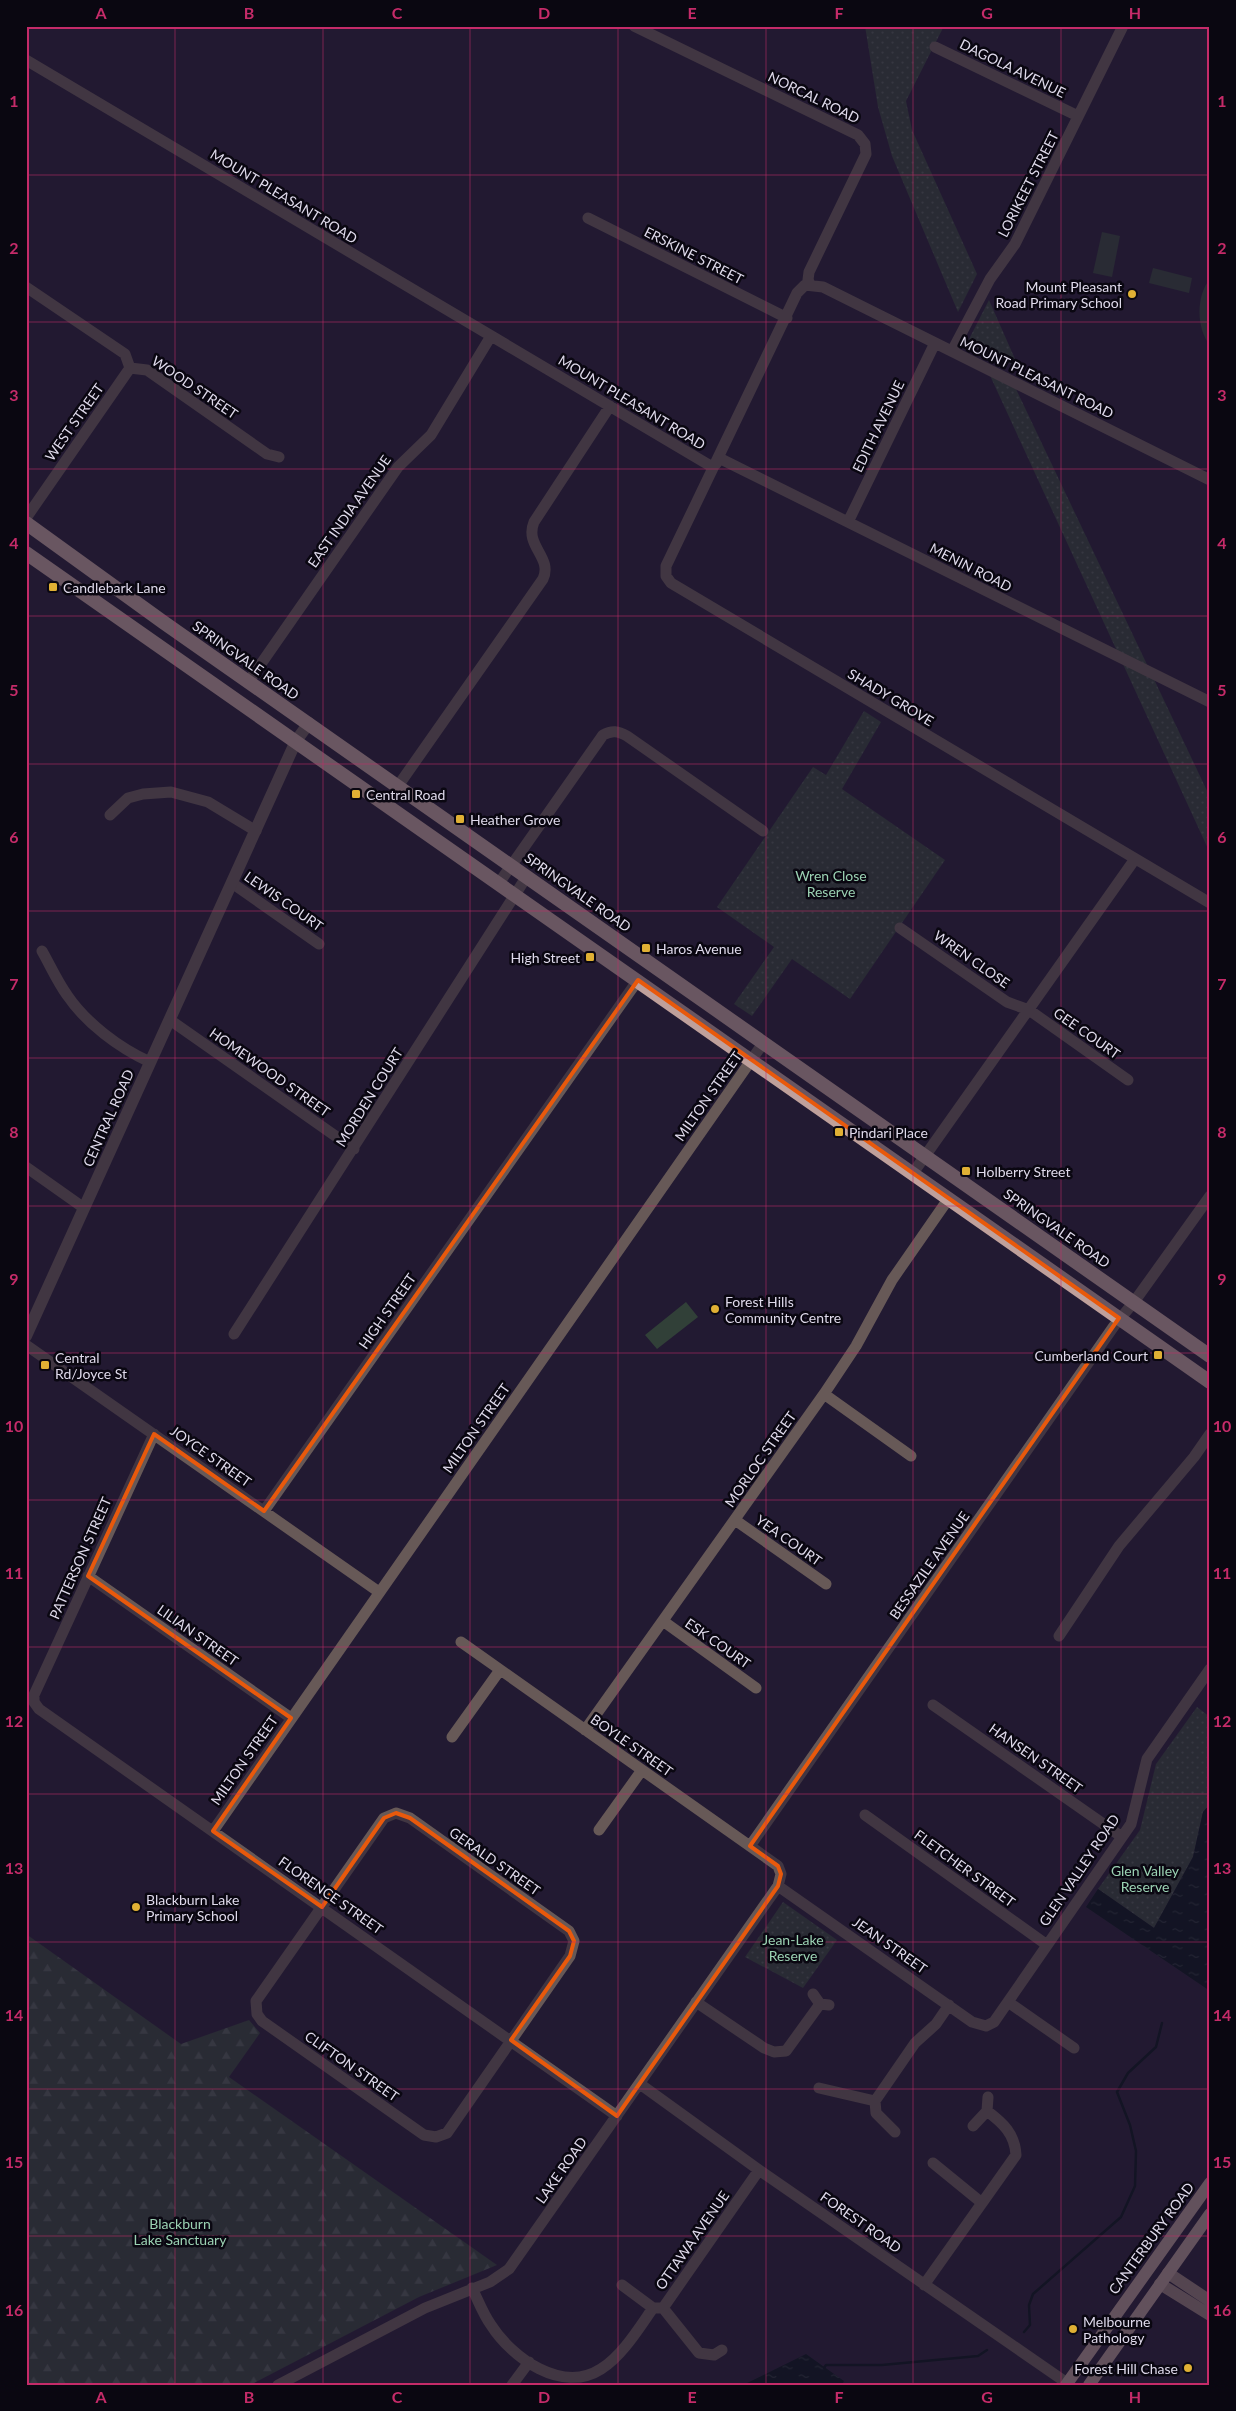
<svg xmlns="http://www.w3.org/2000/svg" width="1236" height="2411" font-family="Lato,sans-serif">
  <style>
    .green { fill: url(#green-dots) }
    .forest { fill: url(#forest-firs) }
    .pitch { fill: #314038 }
    .water { fill: url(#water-ripples) }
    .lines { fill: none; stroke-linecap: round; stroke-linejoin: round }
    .stream { stroke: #000f14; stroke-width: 2.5 }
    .minor { stroke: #675957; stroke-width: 11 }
    .tertiary { stroke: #675957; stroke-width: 12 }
    .secondary { stroke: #917a77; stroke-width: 12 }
    .primary { stroke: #b09490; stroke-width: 12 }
    .trunk { stroke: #bfa09b; stroke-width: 14 }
    .marked { fill: none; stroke: #e8590c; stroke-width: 4; stroke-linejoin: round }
    .grid { fill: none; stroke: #c52b69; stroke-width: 1; stroke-opacity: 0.55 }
    .poi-dot { fill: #e0b034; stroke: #0a0711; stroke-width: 2 }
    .labels { text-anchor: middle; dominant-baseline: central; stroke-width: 5; stroke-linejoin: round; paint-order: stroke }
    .street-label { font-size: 14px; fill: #dfdaeb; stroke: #0a0711 }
    .poi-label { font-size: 14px; fill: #dfdaeb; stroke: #0a0711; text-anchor: start }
    .park-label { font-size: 14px; fill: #9bd2b3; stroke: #0a0711 }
    .neatline { fill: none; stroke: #c52b69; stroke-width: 2 }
    .grid-label { font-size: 16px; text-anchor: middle; font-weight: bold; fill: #c52b69 }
  </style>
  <defs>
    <pattern id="green-dots" width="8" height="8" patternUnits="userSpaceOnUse" patternTransform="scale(1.25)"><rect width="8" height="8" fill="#314038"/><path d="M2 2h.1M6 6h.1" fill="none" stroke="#4e5b55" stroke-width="1.8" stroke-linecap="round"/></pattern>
    <pattern id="forest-firs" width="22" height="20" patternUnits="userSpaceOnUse" patternTransform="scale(1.25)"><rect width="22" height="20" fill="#314038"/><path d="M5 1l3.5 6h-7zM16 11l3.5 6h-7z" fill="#4e5b55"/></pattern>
    <pattern id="water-ripples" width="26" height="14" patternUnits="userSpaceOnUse" patternTransform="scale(1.25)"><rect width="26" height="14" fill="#000f14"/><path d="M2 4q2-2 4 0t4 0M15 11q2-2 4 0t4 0" fill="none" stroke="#253136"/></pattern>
  </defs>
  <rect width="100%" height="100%" fill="#221a32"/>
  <path class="green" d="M865,26H944L906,101L912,130L977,274L958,312L892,156L878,107Z
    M989,300L1019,368L967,343Z
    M987,369L1016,389L1210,797V853Z
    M864,711L881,722L842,789L945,860L850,999L792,959L752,1016L734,1004L774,947L717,907L813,767L826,775Z
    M1197,1707L1210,1717V1804L1203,1812L1193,1857L1154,1928L1098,1889L1140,1830L1156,1764Z
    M783,1902L837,1940L803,1988L745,1957Z"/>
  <path class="forest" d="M26,1934L181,2044L249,2020L260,2033L229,2077L497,2265L419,2297L250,2385H26Z"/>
  <path class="pitch" d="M1102,232L1120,236L1112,277L1093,273Z
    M1153,268L1192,278L1189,293L1149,283Z
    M1210,279V345C1196,329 1196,295 1210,279Z
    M686,1302L698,1317L657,1349L645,1335Z"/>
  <path class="water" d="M1210,1804V1991L1086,1907L1098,1889L1154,1928L1193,1857L1203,1812Z
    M806,2354L844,2381L842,2385H743Z"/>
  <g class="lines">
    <path class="stream" d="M1024,2332L1030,2325L1029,2305L1033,2294L1121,2217L1135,2186L1136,2151L1130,2125L1117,2092L1128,2073L1156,2047L1162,2023
      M824,2368L826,2365H882L978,2356L987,2350"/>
    <path class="minor" d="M634,26L858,135L865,144L866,154L809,272L808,280L810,284
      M935,47L1078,116
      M26,60L709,465L716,464
      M588,218L787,318
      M26,287L125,354L130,368L147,370L267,454L279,457
      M952,351L990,279L1015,244L1123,26
      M719,458L1210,702
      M1210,480L823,287L805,285L797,293L666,566V576L671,583L1210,903
      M26,518L130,368
      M848,522L935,343
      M249,681L398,467L431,435L491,336
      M398,786L543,579C553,557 524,546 534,522L610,406
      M110,815L128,798L143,794L171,792L208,802L256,831
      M232,883L319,944
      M499,883L603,735C612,730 618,731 627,736L763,831
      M900,928L1007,1002L1029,1010L1128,1080
      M42,951C50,965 57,981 67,995C86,1023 119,1048 150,1062
      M170,1020L354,1149
      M26,1167L84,1208
      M913,1173L1135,859
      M234,1334L527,876
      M26,1345L379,1592
      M824,1394L911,1456
      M154,1434L34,1695V1702L39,1709L617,2116
      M264,1511L638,980
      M735,1520L826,1584
      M88,1576L291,1718
      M663,1621L756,1688
      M1059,1636L1119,1546L1194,1457L1210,1434
      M933,1705L1122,1837
      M585,1730L824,1394L856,1346L892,1280L949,1198
      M452,1737L500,1670
      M396,1813L410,1818L569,1931L574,1941L570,1956L447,2133L436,2137L424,2135L262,2021L257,2014L256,2001L384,1818Z
      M865,1815L1047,1945
      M599,1830L642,1770
      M213,1831L764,1042
      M750,1846L1114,1326L1134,1302L1210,1196
      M778,1886L972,2022L986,2026L994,2022L1131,1824L1147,1759L1210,1669
      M813,1994L820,2004L829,2005
      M696,2002L764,2048L774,2052L786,2051L820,2004
      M1008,2002L1074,2048
      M640,2084L759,2170L1067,2383
      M819,2088L875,2101L876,2113L895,2132
      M875,2101L915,2043L936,2024L949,2005
      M973,2126L987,2111L988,2097
      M933,2163L982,2203
      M622,2285L653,2308
      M924,2285L1016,2155C1015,2134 1003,2123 987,2111
      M472,2288C478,2300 483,2314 491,2325C512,2358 562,2394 601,2369C622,2356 639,2328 653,2308H663L759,2170
      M663,2308L699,2353L714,2355L722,2350
      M278,2385L425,2308L490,2282L509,2269L778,1886L781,1874L778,1866L461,1642
      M512,2385L529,2362"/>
    <path class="tertiary" d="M26,1336L296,741L309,723"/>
    <path class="secondary" d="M1168,2273L1210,2301
      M1160,2284L1210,2315"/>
    <path class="primary" d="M1066,2385L1210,2183
      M1089,2385L1210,2214"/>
    <path class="trunk" d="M26,523L163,622L1210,1356
      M26,553L1210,1382"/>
  </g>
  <path d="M0 0H1236V2411H0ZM638,980L1119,1318L750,1846L778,1866L781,1874L778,1886L617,2116L511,2040L570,1956L574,1941L569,1931L410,1818L396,1813L384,1818L322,1907L213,1831L291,1718L88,1576L154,1434L264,1511Z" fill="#221a32" fill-opacity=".55" fill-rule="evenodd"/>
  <path class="marked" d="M638,980L1119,1318L750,1846L778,1866L781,1874L778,1886L617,2116L511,2040L570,1956L574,1941L569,1931L410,1818L396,1813L384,1818L322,1907L213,1831L291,1718L88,1576L154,1434L264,1511Z"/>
  <path class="grid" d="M175,26V2385M323,26V2385M470,26V2385M618,26V2385M766,26V2385M913,26V2385M1061,26V2385M26,175H1210M26,322H1210M26,469H1210M26,616H1210M26,764H1210M26,911H1210M26,1058H1210M26,1206H1210M26,1353H1210M26,1500H1210M26,1647H1210M26,1794H1210M26,1942H1210M26,2089H1210M26,2236H1210"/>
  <g class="poi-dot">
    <circle cx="1132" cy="294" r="5"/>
    <rect x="48" y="582" width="10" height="10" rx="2.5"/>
    <rect x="351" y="789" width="10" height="10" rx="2.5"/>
    <rect x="455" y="814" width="10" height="10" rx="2.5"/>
    <rect x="641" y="943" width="10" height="10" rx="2.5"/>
    <rect x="585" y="952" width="10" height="10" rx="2.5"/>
    <rect x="834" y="1127" width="10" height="10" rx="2.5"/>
    <rect x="961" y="1166" width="10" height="10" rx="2.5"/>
    <circle cx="715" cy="1309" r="5"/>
    <rect x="1153" y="1350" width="10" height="10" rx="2.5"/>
    <rect x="40" y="1360" width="10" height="10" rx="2.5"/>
    <circle cx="136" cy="1907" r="5"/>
    <circle cx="1073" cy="2329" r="5"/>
    <circle cx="1188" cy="2368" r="5"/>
  </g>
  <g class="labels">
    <g class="street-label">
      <text transform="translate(1013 68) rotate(26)">DAGOLA AVENUE</text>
      <text transform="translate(814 97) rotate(26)">NORCAL ROAD</text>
      <text transform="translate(1028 184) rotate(-63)">LORIKEET STREET</text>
      <text transform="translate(284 196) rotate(31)">MOUNT PLEASANT ROAD</text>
      <text transform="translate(694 255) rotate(27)">ERSKINE STREET</text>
      <text transform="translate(1037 377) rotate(26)">MOUNT PLEASANT ROAD</text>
      <text transform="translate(195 387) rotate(34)">WOOD STREET</text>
      <text transform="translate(632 402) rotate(31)">MOUNT PLEASANT ROAD</text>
      <text transform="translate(74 422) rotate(-55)">WEST STREET</text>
      <text transform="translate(878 426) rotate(-64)">EDITH AVENUE</text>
      <text transform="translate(349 511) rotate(-55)">EAST INDIA AVENUE</text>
      <text transform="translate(971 567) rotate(27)">MENIN ROAD</text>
      <text transform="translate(246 660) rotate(35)">SPRINGVALE ROAD</text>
      <text transform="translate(891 697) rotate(31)">SHADY GROVE</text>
      <text transform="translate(578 892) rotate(35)">SPRINGVALE ROAD</text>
      <text transform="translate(284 901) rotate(35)">LEWIS COURT</text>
      <text transform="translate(972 959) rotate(35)">WREN CLOSE</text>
      <text transform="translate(1087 1033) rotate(35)">GEE COURT</text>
      <text transform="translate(270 1072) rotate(35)">HOMEWOOD STREET</text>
      <text transform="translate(708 1096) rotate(-55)">MILTON STREET</text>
      <text transform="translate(369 1097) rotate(-58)">MORDEN COURT</text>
      <text transform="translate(108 1118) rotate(-66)">CENTRAL ROAD</text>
      <text transform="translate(1057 1228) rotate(35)">SPRINGVALE ROAD</text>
      <text transform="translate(387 1311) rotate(-55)">HIGH STREET</text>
      <text transform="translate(476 1428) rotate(-55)">MILTON STREET</text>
      <text transform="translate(211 1456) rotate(35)">JOYCE STREET</text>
      <text transform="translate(760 1459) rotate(-55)">MORLOC STREET</text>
      <text transform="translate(789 1540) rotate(35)">YEA COURT</text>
      <text transform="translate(80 1558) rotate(-66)">PATTERSON STREET</text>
      <text transform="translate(929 1565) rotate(-55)">BESSAZILE AVENUE</text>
      <text transform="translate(198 1635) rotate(35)">LILIAN STREET</text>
      <text transform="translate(718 1643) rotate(35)">ESK COURT</text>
      <text transform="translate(632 1745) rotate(35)">BOYLE STREET</text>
      <text transform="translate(1036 1758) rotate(35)">HANSEN STREET</text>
      <text transform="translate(244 1760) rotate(-55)">MILTON STREET</text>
      <text transform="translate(495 1861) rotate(35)">GERALD STREET</text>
      <text transform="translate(965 1868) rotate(36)">FLETCHER STREET</text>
      <text transform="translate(1079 1870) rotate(-56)">GLEN VALLEY ROAD</text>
      <text transform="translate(331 1895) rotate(35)">FLORENCE STREET</text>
      <text transform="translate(890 1945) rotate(35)">JEAN STREET</text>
      <text transform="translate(352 2066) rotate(35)">CLIFTON STREET</text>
      <text transform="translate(561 2170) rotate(-55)">LAKE ROAD</text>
      <text transform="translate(861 2222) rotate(35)">FOREST ROAD</text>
      <text transform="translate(1151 2238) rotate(-54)">CANTERBURY ROAD</text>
      <text transform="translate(692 2240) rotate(-55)">OTTAWA AVENUE</text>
    </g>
    <g class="poi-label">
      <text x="1122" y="286" text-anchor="end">Mount Pleasant<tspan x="1122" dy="16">Road Primary School</tspan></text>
      <text x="63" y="587">Candlebark Lane</text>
      <text x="366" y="794">Central Road</text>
      <text x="470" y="819">Heather Grove</text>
      <text x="656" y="948">Haros Avenue</text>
      <text x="580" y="957" text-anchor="end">High Street</text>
      <text x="849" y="1132">Pindari Place</text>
      <text x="976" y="1171">Holberry Street</text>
      <text x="725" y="1301">Forest Hills<tspan x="725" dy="16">Community Centre</tspan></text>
      <text x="1148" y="1355" text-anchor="end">Cumberland Court</text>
      <text x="55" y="1357">Central<tspan x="55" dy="16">Rd/Joyce St</tspan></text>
      <text x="146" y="1899">Blackburn Lake<tspan x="146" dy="16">Primary School</tspan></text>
      <text x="1083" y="2321">Melbourne<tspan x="1083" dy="16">Pathology</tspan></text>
      <text x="1178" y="2368" text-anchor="end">Forest Hill Chase</text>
    </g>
    <g class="park-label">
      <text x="831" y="875">Wren Close<tspan x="831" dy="16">Reserve</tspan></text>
      <text x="1145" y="1870">Glen Valley<tspan x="1145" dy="16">Reserve</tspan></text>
      <text x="793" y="1939">Jean-Lake<tspan x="793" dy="16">Reserve</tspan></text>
      <text x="180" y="2223">Blackburn<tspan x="180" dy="16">Lake Sanctuary</tspan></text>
    </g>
  </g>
  <rect width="1236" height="2411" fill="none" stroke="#0a0711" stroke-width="55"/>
  <rect x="28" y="28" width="1180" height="2356" class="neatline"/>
  <g class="grid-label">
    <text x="101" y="19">A</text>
    <text x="249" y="19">B</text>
    <text x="397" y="19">C</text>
    <text x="544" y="19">D</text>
    <text x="692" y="19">E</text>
    <text x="839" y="19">F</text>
    <text x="987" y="19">G</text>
    <text x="1135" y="19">H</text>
    <text x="14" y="107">1</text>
    <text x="1222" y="107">1</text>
    <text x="14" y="254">2</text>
    <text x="1222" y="254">2</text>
    <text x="14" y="401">3</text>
    <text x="1222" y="401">3</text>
    <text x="14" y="549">4</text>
    <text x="1222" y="549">4</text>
    <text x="14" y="696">5</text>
    <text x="1222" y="696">5</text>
    <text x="14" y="843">6</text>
    <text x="1222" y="843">6</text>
    <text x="14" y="990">7</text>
    <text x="1222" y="990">7</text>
    <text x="14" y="1138">8</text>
    <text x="1222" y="1138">8</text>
    <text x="14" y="1285">9</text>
    <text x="1222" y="1285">9</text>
    <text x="14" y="1432">10</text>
    <text x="1222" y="1432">10</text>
    <text x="14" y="1579">11</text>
    <text x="1222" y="1579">11</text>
    <text x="14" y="1727">12</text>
    <text x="1222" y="1727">12</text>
    <text x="14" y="1874">13</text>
    <text x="1222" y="1874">13</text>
    <text x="14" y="2021">14</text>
    <text x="1222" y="2021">14</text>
    <text x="14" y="2168">15</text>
    <text x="1222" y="2168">15</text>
    <text x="14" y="2316">16</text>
    <text x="1222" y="2316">16</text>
    <text x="101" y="2403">A</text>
    <text x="249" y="2403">B</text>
    <text x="397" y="2403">C</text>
    <text x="544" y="2403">D</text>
    <text x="692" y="2403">E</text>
    <text x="839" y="2403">F</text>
    <text x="987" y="2403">G</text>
    <text x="1135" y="2403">H</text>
  </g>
</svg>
